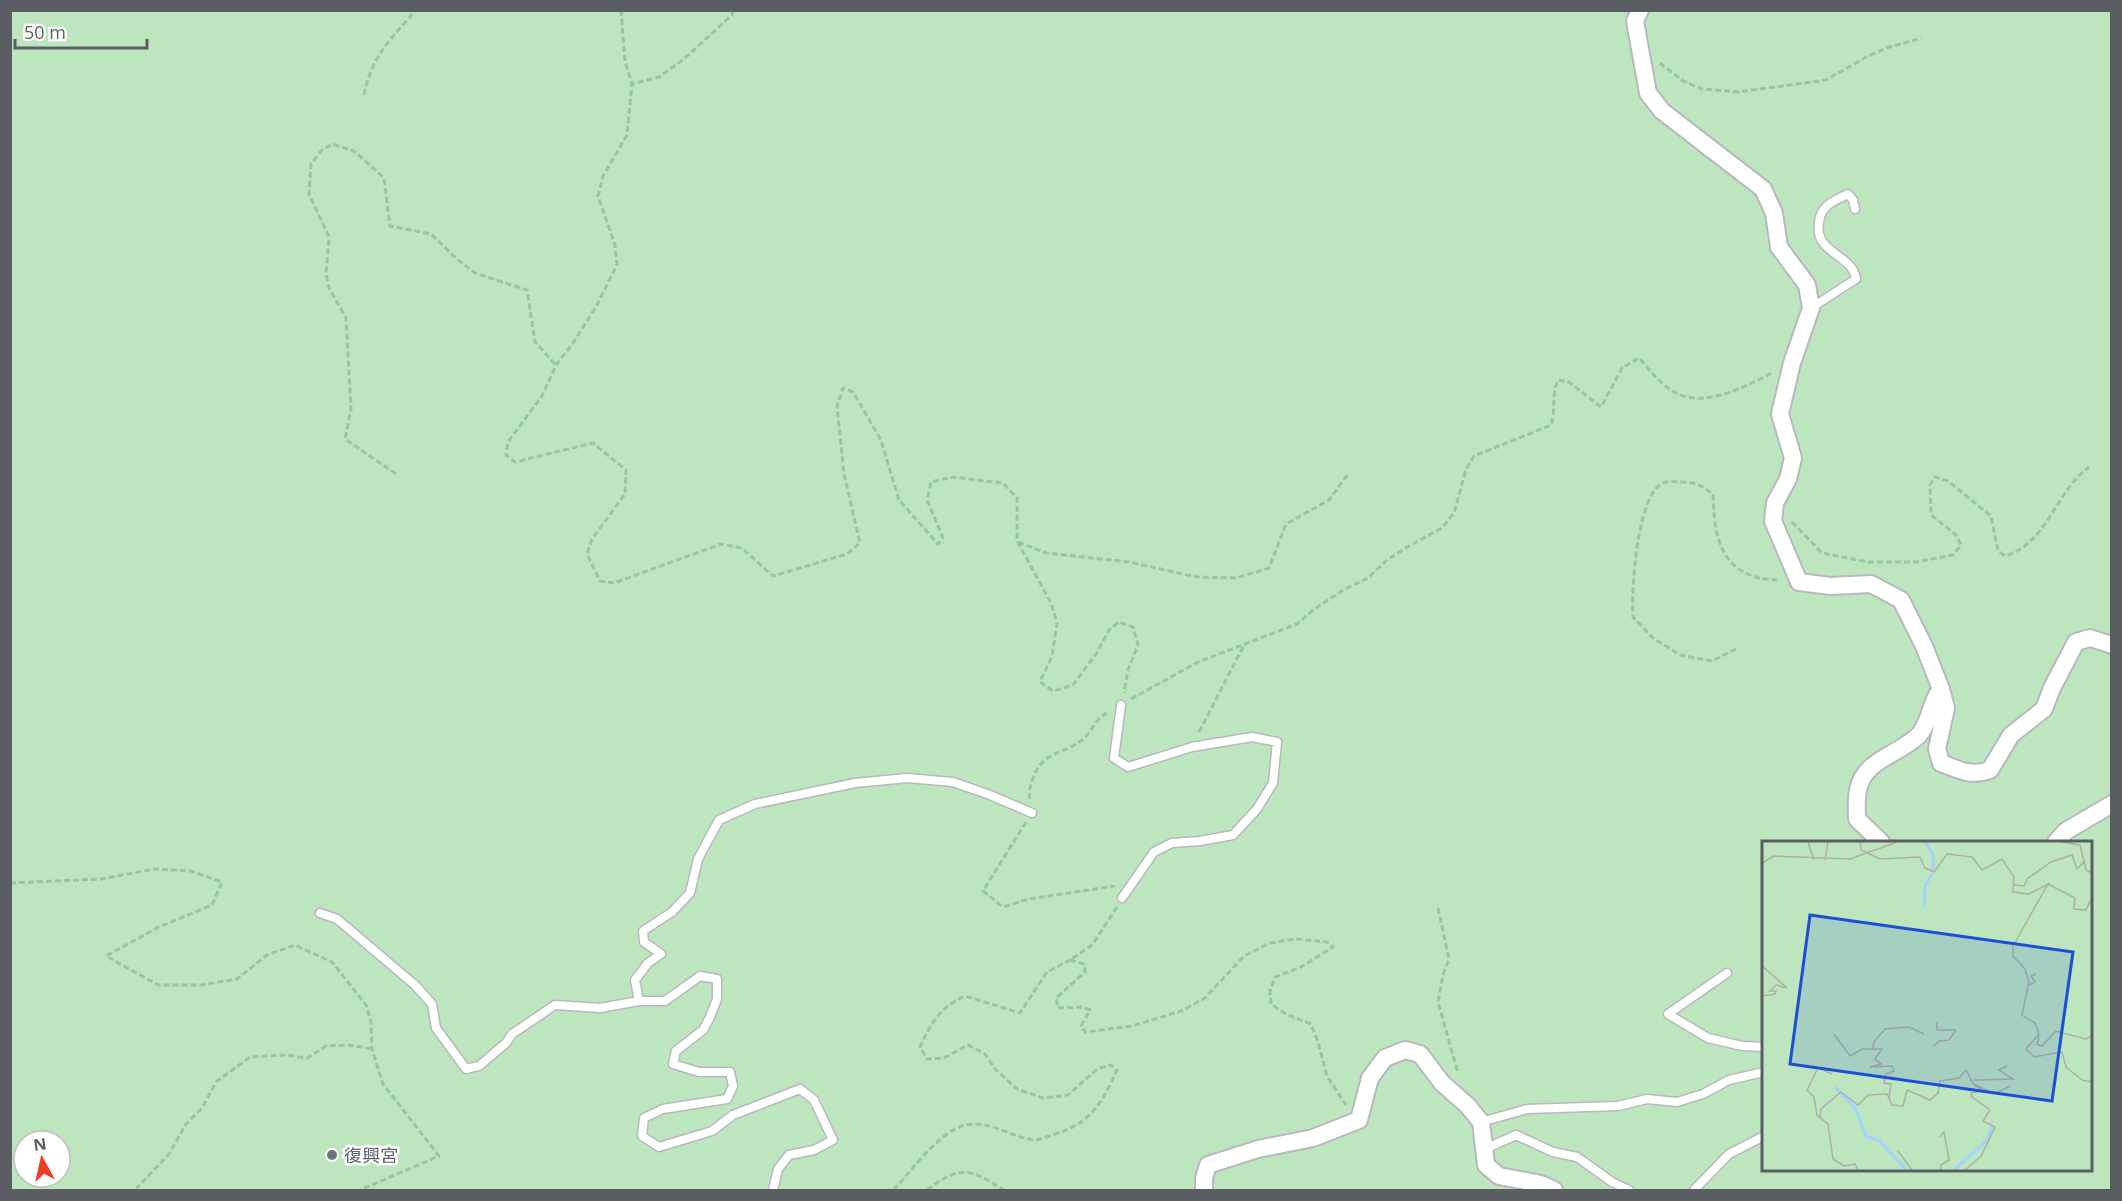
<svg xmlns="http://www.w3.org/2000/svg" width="2122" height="1201" font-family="'Open Sans','Noto Sans TC',sans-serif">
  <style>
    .green { fill: #bde6be; fill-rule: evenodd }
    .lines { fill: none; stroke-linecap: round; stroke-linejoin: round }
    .lane-casing { stroke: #b7b9be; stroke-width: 11 }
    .street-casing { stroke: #b7b9be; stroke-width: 20 }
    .path { stroke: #96c7a5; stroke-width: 3; stroke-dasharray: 6 3; stroke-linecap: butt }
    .lane { stroke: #fff; stroke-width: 8 }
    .street { stroke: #fff; stroke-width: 16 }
    .worship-dot { fill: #6b7280; stroke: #fff; stroke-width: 2 }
    .labels { text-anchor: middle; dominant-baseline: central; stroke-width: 5; stroke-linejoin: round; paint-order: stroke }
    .worship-label { font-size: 18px; fill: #5b616d; stroke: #fff; text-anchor: start }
    .inset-river { fill: none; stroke: #a0d3ff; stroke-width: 3 }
    .inset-road { fill: none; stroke: #aeafab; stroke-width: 1.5 }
    .view { fill: #1d4ed8; fill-opacity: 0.15; stroke: #1d4ed8; stroke-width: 3 }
    .inset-edge { fill: none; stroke: #5a5e63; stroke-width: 3 }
  </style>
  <rect width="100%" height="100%" fill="#edebe1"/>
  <path class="green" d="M10,11H2111V1190H11ZM1764,842H2090V1170H1764ZM24,1141H60V1177H24Z"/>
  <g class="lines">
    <g class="lane-casing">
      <path id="lane" d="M1811,308L1856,279C1855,274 1853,269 1850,266C1836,251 1815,247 1819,222C1821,205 1834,201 1848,194L1853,200L1855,209
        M1121,705L1114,758L1128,767L1192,747L1252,737L1277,742L1273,783L1257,809L1233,835L1200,841L1172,843L1154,852L1122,898
        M320,913L337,919L415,985L432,1004L436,1028L466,1069L479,1066L506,1043L512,1034L555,1005L600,1008L639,1001H665L700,976L717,979V999L710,1017L703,1030L676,1051L673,1064L699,1072H730L733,1086L727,1099L663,1109L644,1118L642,1136L659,1147L712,1131L733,1115L800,1089L814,1100L833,1140L814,1150L789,1155L778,1169L773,1190
        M1727,973L1668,1014L1708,1038L1742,1046L1764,1047
        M639,1001L635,980L648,963L661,954L644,942L643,931L672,912L690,893L698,859L719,820L755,804L855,783L907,778L953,782L990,795L1032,813
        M1481,1122L1527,1109L1618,1106L1647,1099L1677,1102L1703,1094L1729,1080L1764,1072
        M1485,1149L1516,1135L1553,1152L1577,1157L1612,1182L1629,1190
        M1694,1190L1729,1154L1764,1136"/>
    </g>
    <g class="street-casing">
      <path id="street" d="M1640,10L1635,21L1648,93L1662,111L1763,189L1774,213L1779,247L1807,285L1811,308L1792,363L1780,414L1793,458L1788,479L1775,503L1773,521L1799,582L1830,586L1871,584L1901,600L1924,646L1941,689C1930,702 1931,721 1919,735C1899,755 1864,759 1858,790C1856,799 1857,810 1857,819L1881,842
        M1941,689L1946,708L1937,749L1941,763C1960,770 1970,777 1990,770L2011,735L2044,709L2052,688L2076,642L2090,638L2112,645
        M2056,842L2066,831L2112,804
        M1204,1190V1178L1208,1165L1258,1149L1313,1138L1359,1120L1370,1078L1385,1058L1405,1050L1420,1054L1442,1083L1468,1106L1481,1122L1486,1165L1499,1176L1541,1184L1554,1190"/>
    </g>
    <path class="path" d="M621,10L625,61L632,84
      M733,10L732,15L684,59L659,77L632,84L627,135L603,176L598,196L615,245L617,265L597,305L573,343L556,365L542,396L508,442L506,455L515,462L593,443L626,470L625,494L592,539L587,554L600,581L614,583L721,544L742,548L773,576L847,554L860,543L844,474L837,406L843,388L853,392L881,440L899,500L938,544L943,538L927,500L931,482L953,477L1003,483L1017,498V541L1051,603L1057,623L1052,656L1040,682L1053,691L1073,685L1096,654L1109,630L1119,622L1133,627L1138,645L1128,670L1124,693
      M1660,63L1683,81L1702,89L1738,92L1826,80L1868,56L1889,47L1922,38
      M364,95C372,55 390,40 416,10
      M396,474L345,439L351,409L346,318L329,288L326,274L329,237L309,194L311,164L321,151L332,144L354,151L384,178L390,226L431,234L458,260L475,273L527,290L535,342L556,365
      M1792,522L1822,553L1868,562H1916L1953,555L1961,545L1956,535L1931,515L1930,485L1935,477L1948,481L1991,516L1998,551L2005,556C2048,543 2055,492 2089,467
      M1018,542L1046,553L1129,562L1197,577L1236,578L1269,568L1286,524L1329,500L1348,474
      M1736,649L1712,661L1680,655L1653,638L1633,617C1631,590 1637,499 1661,484C1668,480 1676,482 1684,482C1697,483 1702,486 1713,494C1714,528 1717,566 1756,577C1763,580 1772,579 1779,580
      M1131,699L1198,662L1297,624L1313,610L1343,590L1368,578L1387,560L1409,546L1442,528L1454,513L1466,469L1474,456L1551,425C1556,410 1551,395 1558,380L1569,382L1601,407L1622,368L1639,358C1648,368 1657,380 1668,388C1699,412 1742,388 1772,373
      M1199,732L1244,645
      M1030,799C1028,792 1030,788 1032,781C1042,750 1061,756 1082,740C1093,731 1094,720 1108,712
      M1026,822L983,891L1003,907L1029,899L1115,886
      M10,883L101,879L155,869L191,871L222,882L212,905L159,927L106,956L158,985H202L237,979L267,955L295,945L332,962L366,1005L371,1022L372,1049L383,1084L439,1156L360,1190
      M1117,907L1092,945L1070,960L1084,964L1085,972L1056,998L1058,1008L1083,1007L1090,1010L1081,1026L1085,1032L1132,1026L1181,1011L1205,998L1244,956L1270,943L1296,939L1327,942L1333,947L1301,967L1275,977L1270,991L1271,1004L1286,1014L1311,1024L1318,1042L1327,1076L1346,1105
      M1438,908L1449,959L1443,975L1438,1002L1458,1073
      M137,1190V1188L169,1154L186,1124L202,1108L216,1082L250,1057L286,1055L307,1058L326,1046L349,1045L372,1049
      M894,1190L895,1188C912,1170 939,1133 962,1126C988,1118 1009,1137 1034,1140C1039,1140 1046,1137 1052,1135C1090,1124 1101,1105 1117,1070L1111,1065L1097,1069L1068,1095L1043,1098L1017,1089L995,1069L985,1054L968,1045L944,1058L927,1059L920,1047C931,1023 940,1007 965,996L1020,1013L1047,972L1070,960
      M927,1190C961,1164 971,1169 1004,1190"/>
    <use href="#lane" class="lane"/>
    <use href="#street" class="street"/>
  </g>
  <circle class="worship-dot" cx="332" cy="1155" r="6"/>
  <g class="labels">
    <g class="worship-label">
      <text x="344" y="1155">復興宮</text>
    </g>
  </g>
  <g transform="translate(1762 841)">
    <rect width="330" height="330" fill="#edebe1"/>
    <path d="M0,1H330V329H0Z" fill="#bde6be"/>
    <path class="inset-river" d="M163,1L171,13V29M162,66L163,45L170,33M73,246L93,267L104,295L118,300L144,329M192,329L225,299L230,285"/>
    <path class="inset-road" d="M46,1L52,19M98,1L99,9L118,18L158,16L163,27L172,31L185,13L210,16L220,29L240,18L252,36L251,51L267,53L286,43L251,105V115L263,128L267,141L260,174L273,182L277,193L264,208L272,216L300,211L304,226L320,239L330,241M299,1L318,4L324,29L330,32M63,19L66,1M0,22L12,15L88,18L135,1M251,40L252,44L262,45L265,38L289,21L310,14L315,28L323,20M286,43L313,57L312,68L324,69L328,60L330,64M0,125L25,147L14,144L8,150H14L13,153L0,155M267,144L273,141L269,135L274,133M72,193L88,215L100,208H120L113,218L119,223L108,226L130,225L132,230L124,233L122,242L129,243L127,257M277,195L275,203L280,205L294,190L324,198L330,195M172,205L177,200L187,199L194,189H175V181M110,209L112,201L123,188L147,186L162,193M70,233L56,227L45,249L52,256L55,274L66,283L71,318L82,325L93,323L96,329M212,239L251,238L237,229L245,225M212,243L232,253L248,245M58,278L59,268L79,251L96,264L106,254L125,253L130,264L141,265L145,249L168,259L176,252L178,240L197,237L204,229L212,244L221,250L209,252L210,256L228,269L221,280L233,286L219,315L203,329M178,296L182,291L187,319L179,324V329M136,310L150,329"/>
    <path class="view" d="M48,74L311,111L290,260L28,223Z"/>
    <rect width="330" height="330" class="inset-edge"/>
  </g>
  <rect width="2122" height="1201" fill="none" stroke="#5a5e63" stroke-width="24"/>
  <g transform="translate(42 1159) rotate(352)"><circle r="28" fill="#ffffff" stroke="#bdbfc1" stroke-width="1.5"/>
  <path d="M0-4.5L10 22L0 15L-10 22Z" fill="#ec3d28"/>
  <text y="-9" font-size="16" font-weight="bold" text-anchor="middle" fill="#5a5e63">N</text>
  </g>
  <path d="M15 39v9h132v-9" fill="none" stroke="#5a5e63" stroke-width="3"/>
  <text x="24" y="39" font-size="18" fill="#5a5e63" stroke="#ffffff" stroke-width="4.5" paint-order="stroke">50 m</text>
</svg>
